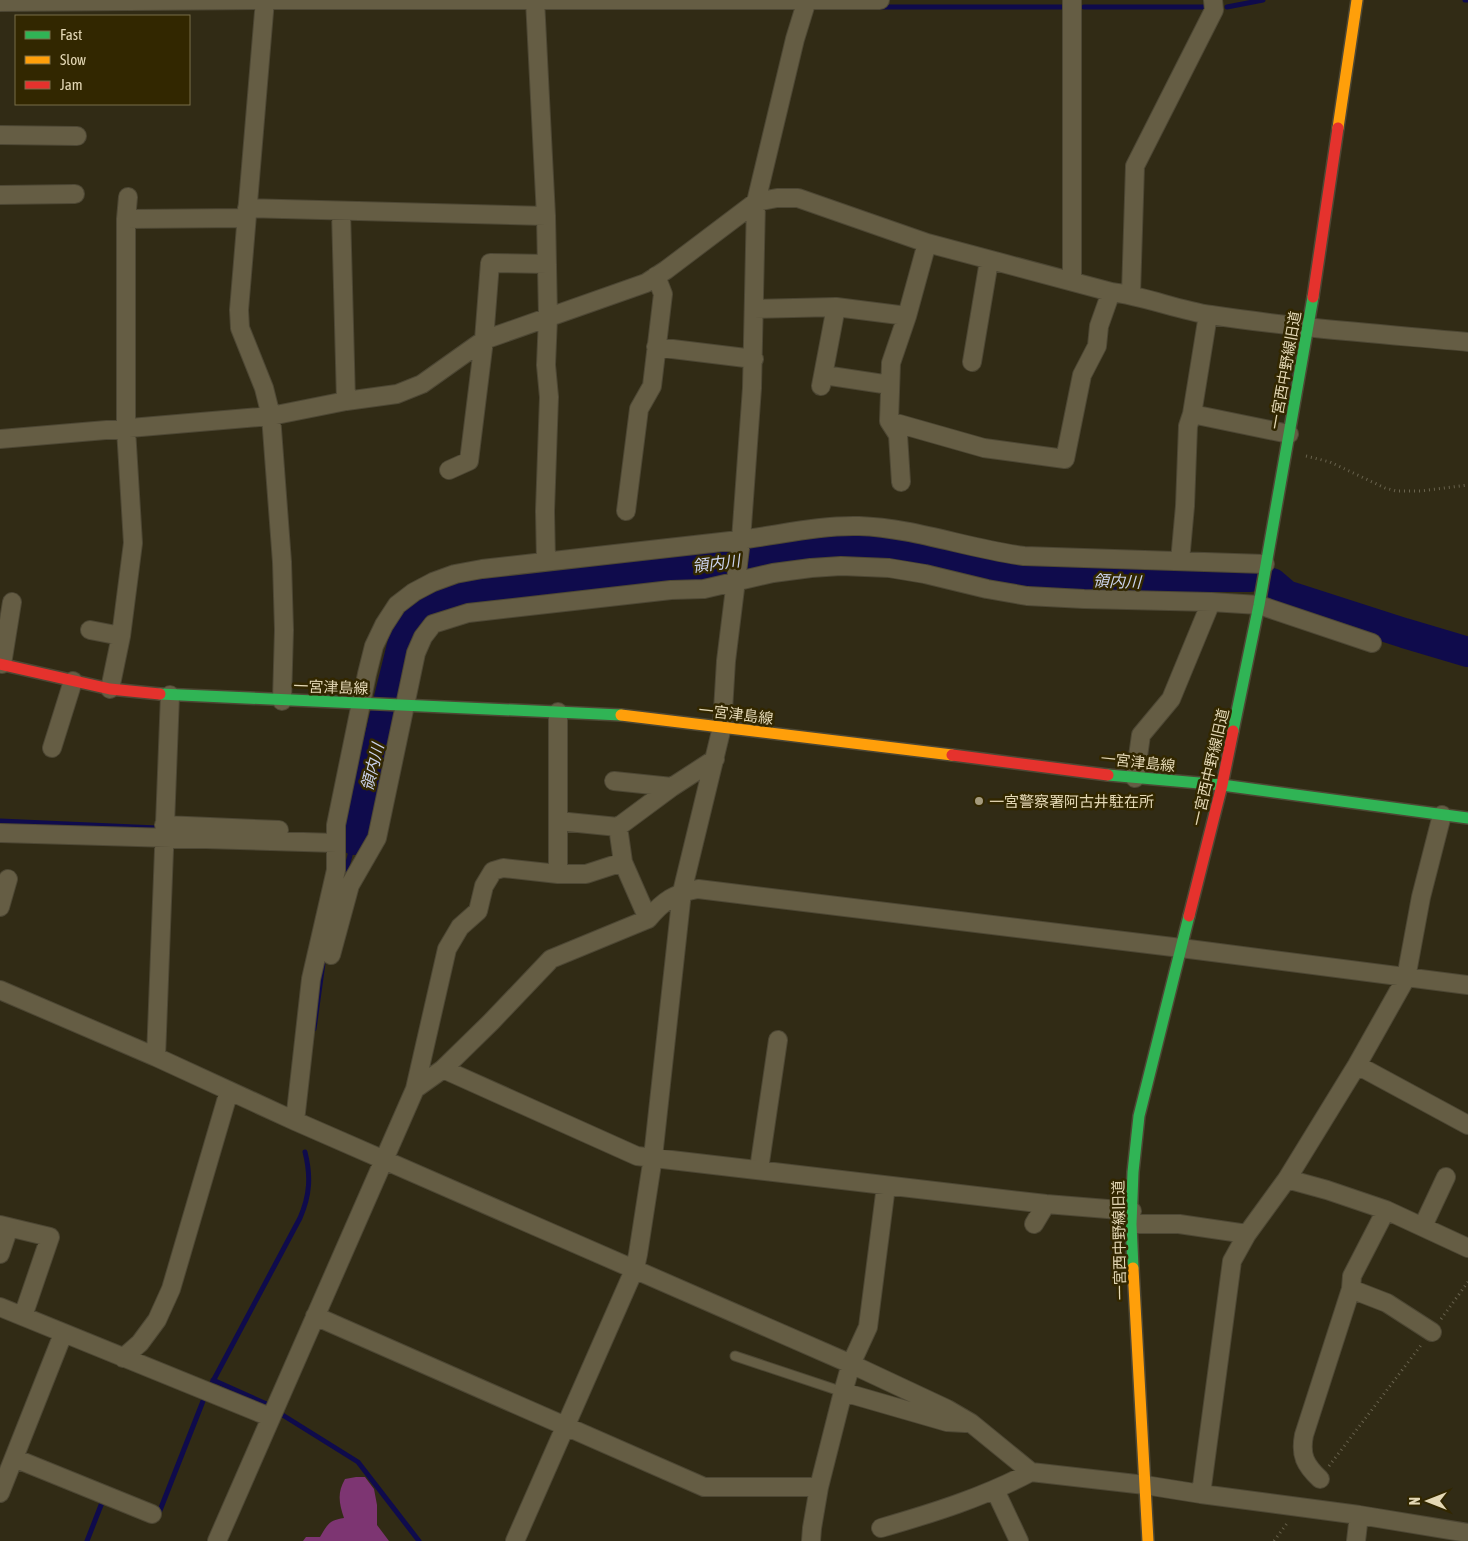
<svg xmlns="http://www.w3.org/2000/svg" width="1468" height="1541" font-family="'Asap Condensed','Noto Sans JP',sans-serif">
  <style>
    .green { fill: #7d3572 }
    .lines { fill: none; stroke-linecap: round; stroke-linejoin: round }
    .stream { stroke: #0f0b4c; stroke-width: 5 }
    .river { stroke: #0f0b4c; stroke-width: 30 }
    .lane-casing { stroke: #4d4734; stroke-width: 11 }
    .street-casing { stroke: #4d4734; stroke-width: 20 }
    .fast-casing { stroke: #4d4734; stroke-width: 14 }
    .slow-casing { stroke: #4d4734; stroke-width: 14 }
    .jam-casing { stroke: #4d4734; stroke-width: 14 }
    .path { stroke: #69634e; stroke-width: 3; stroke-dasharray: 1 4; stroke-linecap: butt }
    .lane { stroke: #655d44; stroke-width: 9 }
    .street { stroke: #655d44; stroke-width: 18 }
    .fast { stroke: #30b455; stroke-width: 11 }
    .slow { stroke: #ff9f0a; stroke-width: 11 }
    .jam { stroke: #e5322d; stroke-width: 11 }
    .poi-dot { fill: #a59b7d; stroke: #322700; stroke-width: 2 }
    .labels { text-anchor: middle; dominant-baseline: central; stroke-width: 5; stroke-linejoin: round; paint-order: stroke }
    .street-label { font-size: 15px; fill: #e4d8b5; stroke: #322700 }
    .poi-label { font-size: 15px; fill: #e4d8b5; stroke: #322700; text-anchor: start }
    .water-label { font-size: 16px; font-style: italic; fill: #ccd4ee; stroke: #322700 }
  </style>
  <rect width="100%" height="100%" fill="#312b15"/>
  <path class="green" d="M356,1477H365L374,1489L377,1505V1525L389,1541H303L306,1537H320C327,1525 329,1520 344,1518C339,1503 337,1493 345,1479Z"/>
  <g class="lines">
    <path class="stream" d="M1465,0H1468
      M879,7H1068
      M1084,7H1205
      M1227,7L1263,0
      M0,821L157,828
      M340,839L354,840L343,882
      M314,1029L323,963
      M213,1380L271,1406
      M212,1383L300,1218C310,1195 311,1176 305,1152
      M281,1414L358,1462L419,1541
      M157,1518L205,1396
      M87,1541L103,1500L106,1501"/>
    <path class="river" d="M1272,583L1286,595L1404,633L1468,652
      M354,840L404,637L420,615L444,599L470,592L861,546L929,559L1011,577L1186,583L1212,577H1251"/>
    <g class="lane-casing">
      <path id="lane" d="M735,1356L843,1392"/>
    </g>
    <g class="street-casing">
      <path id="street" d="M265,0L239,310L240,328L264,388L271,416L282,562L284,630L282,701
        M267,0H880
        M535,0L546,216L548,317L546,365L549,397L545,511L546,562
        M1072,0V281
        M0,2L264,0
        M0,135L77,136
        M0,195L75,194
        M247,208L546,216
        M341,211L346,401
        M126,219L246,218
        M927,243L907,316L891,363L889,421L984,448L1065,459L1082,375L1097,346L1099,326L1111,292
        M1131,294L1135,166L1214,10L1213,0
        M754,309L836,307L907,316
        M1208,315L1192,414L1289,434
        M656,347L754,359
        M972,362L989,261
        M824,375L890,385
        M821,386L836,307
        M889,421L898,435L901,482
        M0,439L271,416L346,401L397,394L422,384L484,340L646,283L666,270L756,202L777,198H798L927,243L1111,292C1145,296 1177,310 1211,315C1296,328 1382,334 1468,342
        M449,470L469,461L484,340L490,263L547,264
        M626,511L639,409L652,386L663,294L656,276
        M1180,561L1185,506L1188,426L1192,414
        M90,630L121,636
        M2,664L12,602
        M110,689L121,636L133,543L126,429V219L128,197
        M558,712V874
        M52,748L73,681
        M1135,778L1141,735L1171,699L1211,602
        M614,781L672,787
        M558,821L618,827L672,787L715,759
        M164,825L279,830
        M618,827L623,862L648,919
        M0,833L336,843
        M0,907L8,879
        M331,955L350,885L377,838L416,653L423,637L433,624L468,613L671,590L704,589L773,573L811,568L841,566L889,568L925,574L987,589L1027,596L1084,599L1211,602L1259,605L1372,643
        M0,990L156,1057L295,1121L851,1364L947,1409L971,1423L1031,1472L1145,1485L1201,1494L1359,1515L1468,1533
        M156,1057L170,695
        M1357,1065L1468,1125
        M443,1069L492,1021L551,959L648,919C663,901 675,893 698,889L1181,948L1468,985
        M415,1089L447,949L460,927L478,911L484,886L493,871L503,868L558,874H586L623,862
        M295,1121L311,979L336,870V825L367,674L374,646L384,625L397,605L414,592L433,582L455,574L482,569C568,559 653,550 739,540C779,535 819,525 859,526C915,528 969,549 1024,556L1265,564
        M759,1169L778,1040
        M1287,1179L1327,1190L1386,1210L1468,1248
        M1386,1210L1352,1276L1351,1289L1387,1303L1432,1332
        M1034,1224L1046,1204
        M1131,1224H1179L1247,1234
        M0,1225L50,1237L23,1316
        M1423,1226L1446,1177
        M0,1254L9,1227
        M0,1307L270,1417
        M315,1316L704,1487H819
        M123,1358L140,1343L157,1320L171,1289L229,1091
        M843,1392L947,1422L965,1423
        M14,1458L152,1514
        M1320,1479C1305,1465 1300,1455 1304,1435L1351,1289
        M995,1490L1019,1541
        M0,1493L63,1334
        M1201,1494L1232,1261L1247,1234L1287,1179L1357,1065L1406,978L1421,897L1442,815
        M881,1528C933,1513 984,1497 1031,1472
        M217,1541L415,1089L443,1069L637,1156L1046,1204L1132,1211
        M515,1541L635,1268L638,1254L653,1157L682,892L722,727L726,661L741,540L752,388L756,202L795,39L807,0
        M811,1541L812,1528L819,1487L843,1392L851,1364L868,1327L886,1186
        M1356,1541L1359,1515"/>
    </g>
    <g class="fast-casing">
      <path id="fast" d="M160,694L621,715
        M1233,731L1259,605L1313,297
        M1108,775L1222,785L1468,818
        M1133,1268L1131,1224L1133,1172L1139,1116L1189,916"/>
    </g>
    <g class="slow-casing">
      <path id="slow" d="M1338,128L1357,0
        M621,715L952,755
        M1133,1268L1148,1541"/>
    </g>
    <g class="jam-casing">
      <path id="jam" d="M1313,297L1338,128
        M0,664L110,689L160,694
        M952,755L1108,775
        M1189,916L1222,785L1233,731"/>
    </g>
    <path class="path" d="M1306,456L1330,462L1385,488L1396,491H1421L1468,485
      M1441,1319L1468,1282
      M1329,1466L1422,1344
      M1274,1541L1288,1522"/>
    <use href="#lane" class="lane"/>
    <use href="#street" class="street"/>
    <use href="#fast" class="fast"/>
    <use href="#slow" class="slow"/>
    <use href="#jam" class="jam"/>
  </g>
  <circle class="poi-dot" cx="979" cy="801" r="5"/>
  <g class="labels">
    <g class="street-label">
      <text transform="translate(1285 370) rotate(-80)">一宮西中野線旧道</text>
      <text transform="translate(331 687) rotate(2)">一宮津島線</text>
      <text transform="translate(736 714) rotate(7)">一宮津島線</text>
      <text transform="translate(1138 762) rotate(6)">一宮津島線</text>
      <text transform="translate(1210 767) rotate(-77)">一宮西中野線旧道</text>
      <text transform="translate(1119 1240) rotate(-91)">一宮西中野線旧道</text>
    </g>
    <g class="poi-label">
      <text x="989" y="801">一宮警察署阿古井駐在所</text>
    </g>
    <g class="water-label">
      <text transform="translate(716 563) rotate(-7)">領内川</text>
      <text transform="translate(1117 581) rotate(2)">領内川</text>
      <text transform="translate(372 767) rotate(-76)">領内川</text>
    </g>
  </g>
  <rect x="15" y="15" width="175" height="90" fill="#322700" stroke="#796e48"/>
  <rect x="25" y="31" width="25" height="8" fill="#30b455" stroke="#796e48"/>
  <text x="60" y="40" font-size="15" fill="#e4d8b5">Fast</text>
  <rect x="25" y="56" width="25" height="8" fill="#ff9f0a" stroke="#796e48"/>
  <text x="60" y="65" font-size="15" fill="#e4d8b5">Slow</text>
  <rect x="25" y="81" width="25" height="8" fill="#e5322d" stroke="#796e48"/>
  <text x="60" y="90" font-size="15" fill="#e4d8b5">Jam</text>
  <g transform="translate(1428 1501) rotate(270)" stroke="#322700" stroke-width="4" paint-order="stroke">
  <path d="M0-4L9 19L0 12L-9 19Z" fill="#e4d8b5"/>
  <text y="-8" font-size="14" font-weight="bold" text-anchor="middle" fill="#e4d8b5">N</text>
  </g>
</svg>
